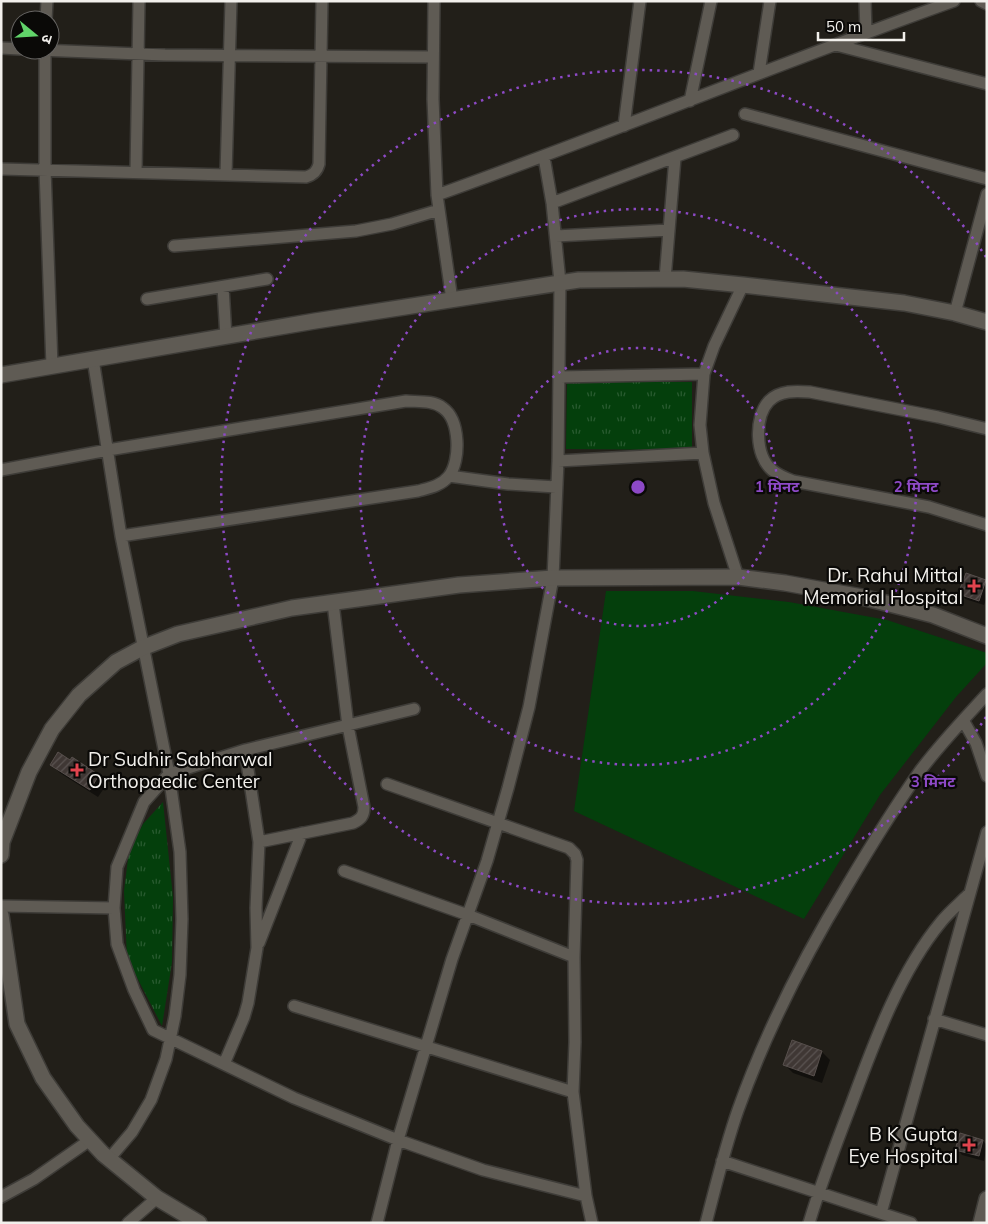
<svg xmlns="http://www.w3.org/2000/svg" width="988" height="1224" font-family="Mulish,'Noto Sans Devanagari',sans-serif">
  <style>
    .grass { fill: #043f0c }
    .park { fill: url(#park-tufts) }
    .shadow { fill: #0007 }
    .building { fill: url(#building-hatch); stroke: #574f4c }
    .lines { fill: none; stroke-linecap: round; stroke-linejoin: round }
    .street-casing { stroke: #3e3c38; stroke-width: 14 }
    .secondary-casing { stroke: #3e3c38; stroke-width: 18 }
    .street { stroke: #5f5b54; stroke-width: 11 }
    .secondary { stroke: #5f5b54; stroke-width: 15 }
    .ring { fill: none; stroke: #8d49c6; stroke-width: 2.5; stroke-dasharray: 2.5 5 }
    .health-dot { fill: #e0444e; stroke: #0a0907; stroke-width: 2 }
    .labels { text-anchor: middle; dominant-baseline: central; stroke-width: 4.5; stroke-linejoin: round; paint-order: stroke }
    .poi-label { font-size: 19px; fill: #f2f0ec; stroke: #0a0907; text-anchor: end }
    .centre { fill: #8d49c6; stroke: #0a0907; stroke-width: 2.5 }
    .ring-label { font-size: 15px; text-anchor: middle; font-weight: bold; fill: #8d49c6; stroke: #0a0907; stroke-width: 4.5; stroke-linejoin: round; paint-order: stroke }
  </style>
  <defs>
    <pattern id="park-tufts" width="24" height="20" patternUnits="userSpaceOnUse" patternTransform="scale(1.25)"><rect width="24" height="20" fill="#043f0c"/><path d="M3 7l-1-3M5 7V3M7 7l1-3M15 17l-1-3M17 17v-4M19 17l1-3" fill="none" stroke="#295b30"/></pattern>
    <pattern id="building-hatch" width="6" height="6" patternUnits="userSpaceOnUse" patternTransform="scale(1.25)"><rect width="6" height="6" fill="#3f3734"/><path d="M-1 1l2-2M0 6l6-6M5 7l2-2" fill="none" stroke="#5b5452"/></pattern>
  </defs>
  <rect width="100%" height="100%" fill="#221f19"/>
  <path class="grass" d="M606,591H693L789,602L887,620L987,653V663L956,697L880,795L804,919L574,811Z"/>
  <path class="park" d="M567,382H692V450L566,449Z
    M163,802L173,897L172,962L162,1026L127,958L124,891L129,851L143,824Z"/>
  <path class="shadow" d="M985,581L987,597L984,605L965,599L960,593Z
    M52,765L99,776L107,784L98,797L60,773Z
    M822,1052L830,1060L822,1083L793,1073L785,1065Z
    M983,1141L987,1145L984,1161L962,1155L957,1149Z"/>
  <path class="building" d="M966,573L986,580L979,601L958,594Z
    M58,752L70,760L72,757L99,775L90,790L50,765Z
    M792,1040L822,1051L814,1076L783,1065Z
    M960,1133L983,1140L979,1156L955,1150Z"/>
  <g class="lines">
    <g class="street-casing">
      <path id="street" d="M434,1L433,99L437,195L452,300
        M865,1L866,32
        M981,1L987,4
        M46,20L47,1
        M836,45L987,84
        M1,48L20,49
        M40,50L165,55L433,57
        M45,50V169L52,366
        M759,73L770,1
        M690,101L711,1
        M745,114L987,179
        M624,126L640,1
        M1,169L306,177C313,175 317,172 319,164L322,1
        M136,172L139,1
        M226,174L231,1
        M437,195C611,133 780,63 954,1
        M552,203L733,135
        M556,236L669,230
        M174,246L356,231L392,224L439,210
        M665,279L675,158
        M223,287L226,337
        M147,299L267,279
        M955,313L987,194
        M93,359L121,536L169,774L180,852L182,919L180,975L175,1016L166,1059L151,1100L132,1132L109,1159
        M704,374L714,346L743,285
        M987,429L938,417L810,392C796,391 780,390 769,401C754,417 755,456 772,470C778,475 785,478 793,481L929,507L987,525
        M703,453L714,503L738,577
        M558,461L703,453L700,425L704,374L560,377
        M1,470L108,450L406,401C418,402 433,400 443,408C460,420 461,460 449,476C441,486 429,488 418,491L121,536
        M449,476L508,484L556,487
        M414,709L245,750L169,774L144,802L117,867L114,908L117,944L134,990L153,1030L294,1098L398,1140L483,1170L586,1196
        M963,720L976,743L987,776
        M387,784L569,848L575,854L577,860L574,957L575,1042L573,1092L586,1196L592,1223
        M259,842L353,823C361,819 364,816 364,807L348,726L333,603
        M344,871L468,915L574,957
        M1,906L114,908
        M259,943L302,833
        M294,1006L573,1092
        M934,1019L987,1035
        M224,1064L244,1017L248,1003L257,948L256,908L259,842L245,750
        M722,1161L911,1223
        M1,1197L34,1179L90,1140
        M881,1213L987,832
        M128,1223L157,1198
        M377,1223L398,1140L452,959L487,861L508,788L529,707L553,578L558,461L560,282L552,203L544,157
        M706,1223C716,1185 725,1147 738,1110C766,1031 804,957 847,886C870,847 894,808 920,771C940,744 964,719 987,694
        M809,1223C821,1183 836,1144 851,1105C874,1043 899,973 941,922C949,912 959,904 968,895"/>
    </g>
    <g class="secondary-casing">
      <path id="secondary" d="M1,375L315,321L579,280L683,279L743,285L904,303L955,313L987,322
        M1,855L2,842L29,772L52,729L79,695L116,662L142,648L178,634L292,608L459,585L553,578L738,577L785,583L862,597L933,615L987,636
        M1,915L17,1024L43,1078L77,1126L103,1154L157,1198L199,1223
        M981,1223L987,1199"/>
    </g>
    <use href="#street" class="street"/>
    <use href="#secondary" class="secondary"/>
  </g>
  <g class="ring">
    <circle cx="638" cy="487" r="139"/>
    <circle cx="638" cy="487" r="278"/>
    <path d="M986 717A417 417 0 1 1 986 257"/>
  </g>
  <g class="health-dot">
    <path d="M971.5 578.5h5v5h5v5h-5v5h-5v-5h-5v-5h5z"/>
    <path d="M74.5 762.5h5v5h5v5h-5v5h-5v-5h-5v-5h5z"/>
    <path d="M966.5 1137.5h5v5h5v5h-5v5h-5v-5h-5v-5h5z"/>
  </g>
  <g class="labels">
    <g class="poi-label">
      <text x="963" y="575">Dr. Rahul Mittal<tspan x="963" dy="22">Memorial Hospital</tspan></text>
      <text x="88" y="759" text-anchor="start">Dr Sudhir Sabharwal<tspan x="88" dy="22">Orthopaedic Center</tspan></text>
      <text x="958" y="1134">B K Gupta<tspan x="958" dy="22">Eye Hospital</tspan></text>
    </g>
  </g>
  <circle cx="638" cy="487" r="8" class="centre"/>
  <g class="ring-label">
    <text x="777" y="492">1 मिनट</text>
    <text x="916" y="492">2 मिनट</text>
    <text x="933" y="787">3 मिनट</text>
  </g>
  <rect width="988" height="1224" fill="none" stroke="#f2f0ec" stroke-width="5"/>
  <g transform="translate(35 35) rotate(108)"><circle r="24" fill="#0a0907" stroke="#676563"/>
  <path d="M0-4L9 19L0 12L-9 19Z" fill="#61d46a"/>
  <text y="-8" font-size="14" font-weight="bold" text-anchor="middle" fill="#f2f0ec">उ</text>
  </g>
  <path d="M818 32v8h86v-8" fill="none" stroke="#f2f0ec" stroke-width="2.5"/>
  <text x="826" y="32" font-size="15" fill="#f2f0ec" stroke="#0a0907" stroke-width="4" paint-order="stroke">50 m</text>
</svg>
